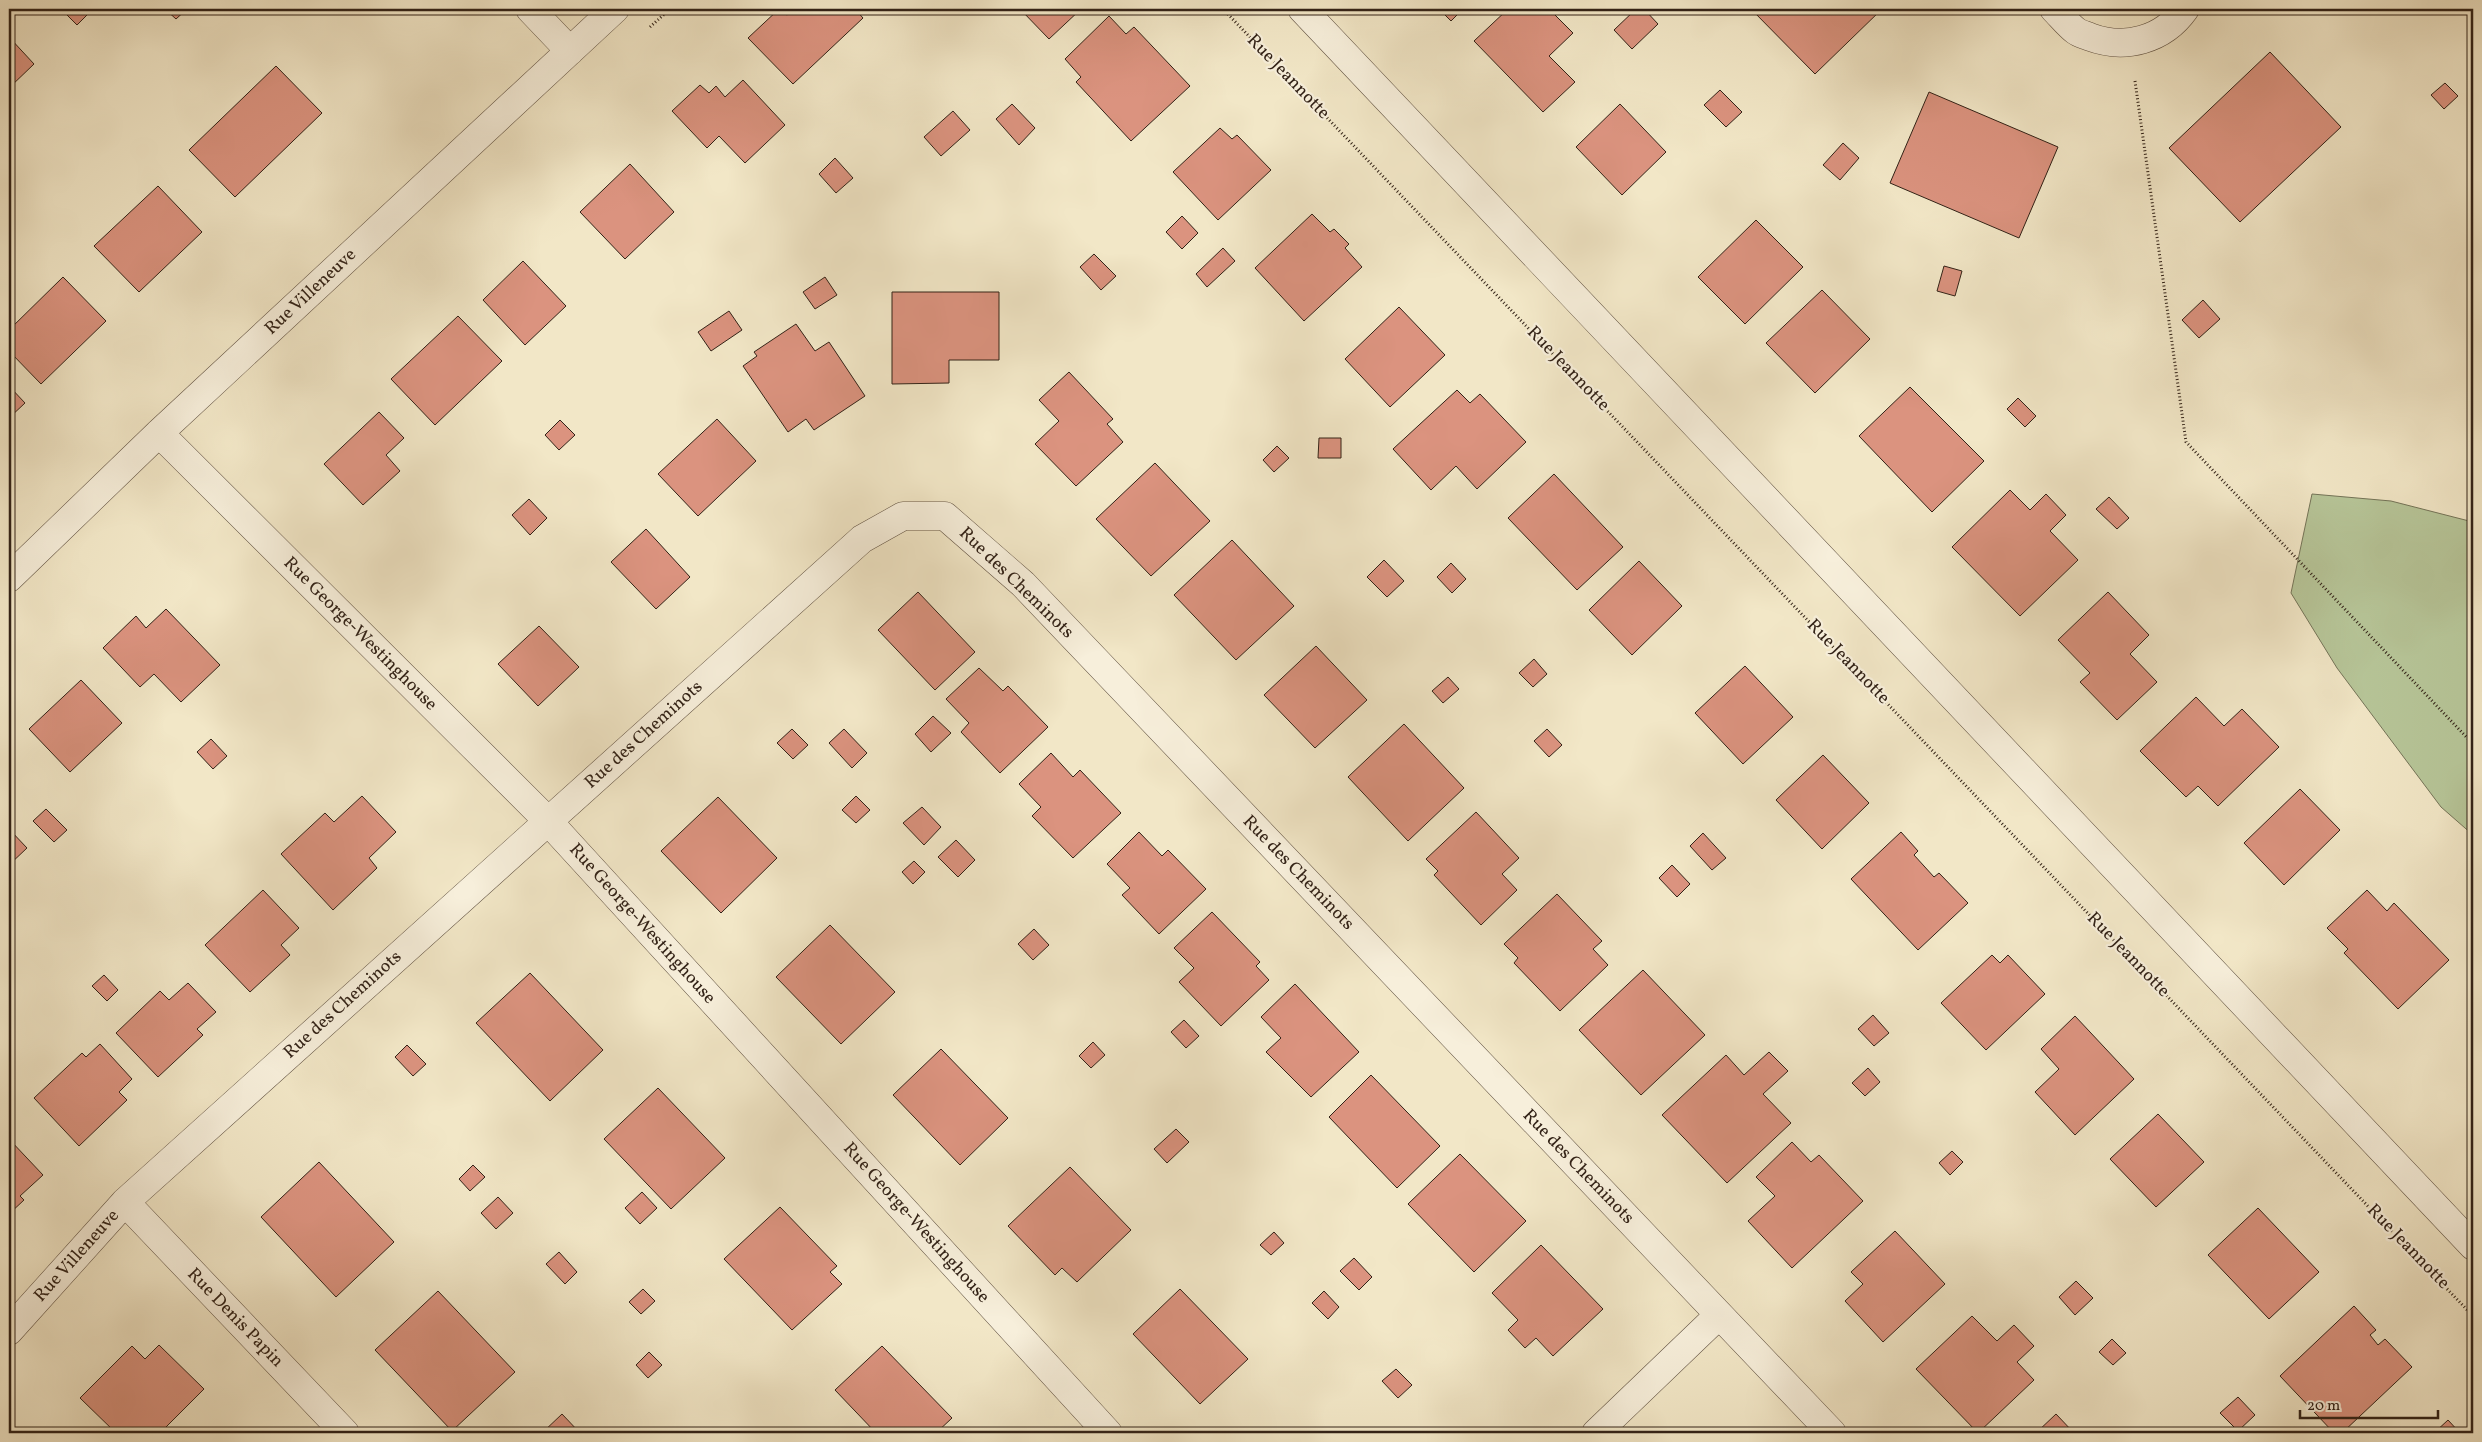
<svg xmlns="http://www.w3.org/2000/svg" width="2482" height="1442" font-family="Vollkorn,serif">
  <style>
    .green { fill: #b7c699; stroke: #747458 }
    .building { fill: #db937f; stroke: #322217 }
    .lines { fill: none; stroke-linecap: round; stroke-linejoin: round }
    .minor-casing { stroke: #625343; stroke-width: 29 }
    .path { stroke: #322217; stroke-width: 3; stroke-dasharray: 1 2.5; stroke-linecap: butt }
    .minor { stroke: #f7efdb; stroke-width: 28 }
    .labels { text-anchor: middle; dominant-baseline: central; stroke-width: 4.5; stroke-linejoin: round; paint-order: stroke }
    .street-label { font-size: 18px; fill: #322217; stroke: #f7efdb }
  </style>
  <rect width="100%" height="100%" fill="#f2e7c7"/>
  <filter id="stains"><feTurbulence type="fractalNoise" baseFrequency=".004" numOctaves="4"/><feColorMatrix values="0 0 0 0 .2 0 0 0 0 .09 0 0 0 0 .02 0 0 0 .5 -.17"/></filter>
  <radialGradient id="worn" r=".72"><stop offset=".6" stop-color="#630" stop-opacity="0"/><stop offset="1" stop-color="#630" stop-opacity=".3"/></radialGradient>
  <path class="green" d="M2312,494L2391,501L2473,522V835L2441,807L2337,668L2291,593Z"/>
  <path class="building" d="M61,9H93L77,25Z
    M165,9H187L176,19Z
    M779,9L787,15L794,9H855L863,18L793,84L748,38Z
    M1020,9H1081L1049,39Z
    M1439,9H1463L1451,21Z
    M1508,9H1549L1573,33L1549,56L1575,82L1543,112L1474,41Z
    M1636,9H1644L1658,24L1632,49L1614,30Z
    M1751,9H1882L1815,74Z
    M1109,16L1126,34L1134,27L1190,86L1131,141L1076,82L1081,77L1065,59Z
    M9,37L34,64L9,88Z
    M2270,52L2341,127L2240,222L2169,148Z
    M276,66L322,113L235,197L189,150Z
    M743,80L785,125L745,163L719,136L707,148L672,111L700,85L709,93L716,86L725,97Z
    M2445,83L2458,96L2444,109L2431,95Z
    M1720,90L1742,112L1726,127L1704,105Z
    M1929,92L2058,147L2019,238L1890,183Z
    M1012,104L1035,128L1019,145L996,119Z
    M1620,104L1666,152L1622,195L1576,147Z
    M953,111L970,130L941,156L924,137Z
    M1220,128L1232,139L1237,135L1271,170L1218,220L1173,172Z
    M1843,143L1859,158L1840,180L1823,165Z
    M835,158L853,178L836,193L819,174Z
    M630,164L674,212L625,259L580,212Z
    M158,186L202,232L139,292L94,246Z
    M1312,214L1330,232L1334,229L1349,244L1345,248L1362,267L1304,321L1255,268Z
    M1182,216L1198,233L1182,249L1166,232Z
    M1756,220L1803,267L1745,324L1698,277Z
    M1223,248L1235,261L1207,287L1196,274Z
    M1094,254L1116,276L1101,290L1080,267Z
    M523,261L566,306L525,345L483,300Z
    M1944,266L1962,271L1955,296L1937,291Z
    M63,277L106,321L41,384L9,351V330Z
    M825,277L837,295L815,309L803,292Z
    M1822,290L1870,339L1815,393L1766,343Z
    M892,292H999V360H949V383L892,384Z
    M2203,300L2220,319L2199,338L2182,320Z
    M1399,307L1445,355L1390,407L1345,359Z
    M729,311L742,330L711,351L698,332Z
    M458,316L502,361L435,425L391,379Z
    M796,324L815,351L829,342L865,396L814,430L806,419L788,432L743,366L757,356L754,352Z
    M1069,372L1113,419L1107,424L1123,442L1076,486L1035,444L1059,421L1039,400Z
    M9,386L25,403L9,418Z
    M1910,387L1984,461L1932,512L1859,436Z
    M1457,390L1470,403L1480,394L1526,442L1477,489L1456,466L1431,490L1393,449Z
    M2018,398L2036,416L2025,427L2007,409Z
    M379,412L404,438L386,455L400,471L363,505L324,464Z
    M717,419L756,461L698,516L658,474Z
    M560,420L575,435L559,450L545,435Z
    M1319,438H1341V458H1318Z
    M1277,446L1289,458L1274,472L1263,460Z
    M1155,463L1210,521L1151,576L1096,519Z
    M1554,474L1623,547L1577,590L1508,518Z
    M2010,490L2030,510L2046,494L2066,515L2050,531L2078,560L2020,616L1952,547Z
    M2109,497L2129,518L2117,529L2096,509Z
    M529,499L547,518L530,535L512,515Z
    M646,529L690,577L656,609L611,562Z
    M1232,540L1294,606L1236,660L1174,595Z
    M1384,560L1404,581L1387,597L1367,577Z
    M1639,561L1682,606L1632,655L1589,610Z
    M1451,563L1466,579L1452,593L1437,577Z
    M918,592L975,652L935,690L878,630Z
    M2108,592L2149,635L2130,654L2157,682L2117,720L2080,682L2090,673L2058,640Z
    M166,609L220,665L181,702L154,674L140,687L103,648L136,616L146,628Z
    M539,626L579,667L538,706L498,664Z
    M1316,646L1367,700L1315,748L1264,695Z
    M1534,659L1547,674L1533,687L1519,673Z
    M1745,666L1793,717L1743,764L1695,713Z
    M979,668L1003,691L1008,686L1048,727L1000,773L961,732L969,723L946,699Z
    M1448,677L1459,689L1443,703L1432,691Z
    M81,680L122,723L70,772L29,729Z
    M2196,697L2224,726L2242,709L2279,747L2218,806L2198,786L2186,797L2140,751Z
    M933,716L951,733L931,752L915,734Z
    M1404,724L1464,788L1408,841L1348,777Z
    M792,729L808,745L793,759L777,743Z
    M844,729L867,753L852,768L829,743Z
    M1547,729L1562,745L1549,757L1534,741Z
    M211,739L227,756L213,769L197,752Z
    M1051,753L1073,777L1080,770L1121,813L1073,858L1032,816L1041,807L1019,784Z
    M1823,755L1869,803L1822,849L1776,800Z
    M2300,789L2340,830L2284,885L2244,843Z
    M362,796L396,832L369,858L377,868L333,910L281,854L325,813L334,822Z
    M856,796L870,810L856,823L842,810Z
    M718,797L777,858L721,913L661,851Z
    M922,807L941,827L924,845L903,823Z
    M46,809L67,830L54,842L33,821Z
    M1476,812L1519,858L1502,874L1517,890L1481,925L1434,875L1438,871L1426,859Z
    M9,829L27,848L9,865Z
    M1139,832L1162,856L1168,850L1206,889L1159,934L1122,895L1130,888L1107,864Z
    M1901,832L1918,851L1914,855L1934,877L1939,873L1968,903L1918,950L1851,879Z
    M1703,833L1726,858L1712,870L1690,846Z
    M956,840L975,860L958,877L938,857Z
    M914,861L925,872L913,884L902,872Z
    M1672,865L1690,884L1677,897L1659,878Z
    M263,890L299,928L281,945L290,955L250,992L205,945Z
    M2367,890L2387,911L2394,903L2449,960L2398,1009L2344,953L2348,949L2327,928Z
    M1557,894L1602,941L1593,949L1608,965L1560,1011L1514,963L1518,958L1504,944Z
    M1212,912L1260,962L1256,966L1269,980L1221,1026L1179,982L1194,968L1174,948Z
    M830,925L895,992L841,1044L776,977Z
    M1034,929L1049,945L1033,960L1018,944Z
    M1992,955L2000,963L2008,955L2045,994L1986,1050L1941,1003Z
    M1643,970L1705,1035L1641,1095L1579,1030Z
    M530,973L603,1050L550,1101L476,1023Z
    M104,975L118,990L107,1001L92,986Z
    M188,983L216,1012L197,1029L203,1035L158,1077L116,1033L160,991L169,1000Z
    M1295,984L1359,1052L1311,1097L1266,1052L1281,1038L1261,1017Z
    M1873,1015L1889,1033L1874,1046L1858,1029Z
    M2075,1016L2134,1079L2075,1135L2035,1092L2059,1069L2041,1049Z
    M1184,1020L1199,1036L1186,1048L1171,1032Z
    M1093,1042L1105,1055L1091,1068L1079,1056Z
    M100,1044L132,1079L119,1092L127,1100L79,1146L34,1098L82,1053L86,1057Z
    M407,1045L426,1064L413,1076L395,1057Z
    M941,1049L1008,1118L960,1165L893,1095Z
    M1769,1052L1788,1071L1763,1094L1791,1123L1727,1183L1662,1115L1726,1055L1744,1075Z
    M1868,1068L1880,1082L1865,1096L1852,1083Z
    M1371,1075L1440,1146L1397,1188L1329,1117Z
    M658,1088L725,1158L671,1209L604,1139Z
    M2158,1114L2204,1162L2156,1207L2110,1159Z
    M1176,1129L1189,1142L1167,1163L1154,1149Z
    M9,1139L43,1175L20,1196L24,1200L9,1214Z
    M1792,1142L1811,1162L1819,1155L1863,1201L1792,1268L1748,1221L1775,1196L1756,1177Z
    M1952,1151L1963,1162L1950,1175L1939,1163Z
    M1460,1154L1526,1221L1474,1272L1408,1204Z
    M319,1162L394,1242L336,1297L261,1217Z
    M473,1165L485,1177L470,1191L459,1179Z
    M1070,1167L1131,1230L1077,1282L1062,1268L1055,1275L1008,1226Z
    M642,1192L657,1208L640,1224L625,1208Z
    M498,1197L513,1213L496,1229L481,1213Z
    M780,1207L837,1266L830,1272L842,1284L792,1330L724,1259Z
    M2258,1208L2319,1272L2269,1319L2208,1255Z
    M1895,1231L1945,1284L1883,1342L1845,1301L1863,1284L1851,1272Z
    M1274,1232L1284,1243L1271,1255L1260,1245Z
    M1541,1245L1603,1309L1553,1356L1536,1338L1525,1348L1508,1330L1518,1320L1492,1293Z
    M559,1252L577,1272L565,1284L546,1264Z
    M1354,1258L1372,1277L1359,1290L1340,1271Z
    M2076,1281L2093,1298L2075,1315L2059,1297Z
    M643,1289L655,1301L641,1314L629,1302Z
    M1180,1289L1248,1359L1200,1404L1133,1334Z
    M438,1291L515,1372L452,1431L375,1350Z
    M1324,1291L1339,1307L1328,1319L1312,1303Z
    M2354,1306L2376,1330L2370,1335L2378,1345L2385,1339L2412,1367L2342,1433H2334L2280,1376Z
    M1972,1316L1997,1341L2014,1325L2034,1346L2017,1362L2034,1380L1978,1433L1916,1369Z
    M2112,1339L2126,1353L2113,1365L2099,1352Z
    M159,1345L204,1389L160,1433H116L80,1398L132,1346L145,1359Z
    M882,1346L952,1418L936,1433H876L835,1390Z
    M649,1352L662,1365L648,1378L636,1365Z
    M1396,1369L1412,1385L1398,1398L1382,1381Z
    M2238,1397L2255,1415L2238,1431L2220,1413Z
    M562,1414L580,1433H542Z
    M2056,1414L2074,1433H2036Z
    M2448,1420L2460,1433H2434Z"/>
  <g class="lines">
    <g class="minor-casing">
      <path id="minor" d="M530,9L570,51
        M1302,9L2473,1246
        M2054,9C2061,16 2068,25 2076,31C2080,34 2086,35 2090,37C2125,50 2163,40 2185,9
        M159,433L547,820L1108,1433
        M9,578L159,433L615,9
        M125,1202L345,1433
        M9,1331L125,1202L862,539L903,516H945L1023,584L1832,1433
        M1596,1433L1719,1315"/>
    </g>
    <path class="path" d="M1223,9L2473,1316
      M650,27L670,9
      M2135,81L2186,442L2473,744"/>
    <use href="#minor" class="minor"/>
  </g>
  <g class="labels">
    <g class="street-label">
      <text transform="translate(1288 77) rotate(46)">Rue Jeannotte</text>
      <text transform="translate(311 292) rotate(-43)">Rue Villeneuve</text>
      <text transform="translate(1568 369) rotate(46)">Rue Jeannotte</text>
      <text transform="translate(1016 583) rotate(44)">Rue des Cheminots</text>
      <text transform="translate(360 634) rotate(45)">Rue George-Westinghouse</text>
      <text transform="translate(1848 662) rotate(46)">Rue Jeannotte</text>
      <text transform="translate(644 735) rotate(-42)">Rue des Cheminots</text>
      <text transform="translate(1298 873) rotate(46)">Rue des Cheminots</text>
      <text transform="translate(642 924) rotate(48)">Rue George-Westinghouse</text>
      <text transform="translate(2128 955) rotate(46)">Rue Jeannotte</text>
      <text transform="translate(343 1005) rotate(-42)">Rue des Cheminots</text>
      <text transform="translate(1578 1167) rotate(46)">Rue des Cheminots</text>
      <text transform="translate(916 1223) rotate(48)">Rue George-Westinghouse</text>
      <text transform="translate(2408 1247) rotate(46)">Rue Jeannotte</text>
      <text transform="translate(77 1256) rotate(-48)">Rue Villeneuve</text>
      <text transform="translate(235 1318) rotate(46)">Rue Denis Papin</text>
    </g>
  </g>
  <rect width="2482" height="1442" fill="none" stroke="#f2e7c7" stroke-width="30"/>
  <rect x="10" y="10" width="2462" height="1422" fill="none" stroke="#322217" stroke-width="2.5"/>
  <rect x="15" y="15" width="2452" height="1412" fill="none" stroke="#322217"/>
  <path d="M2300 1410v8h138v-8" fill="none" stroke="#322217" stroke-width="2.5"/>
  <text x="2307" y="1410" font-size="15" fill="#322217" stroke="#f7efdb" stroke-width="4" paint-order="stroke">20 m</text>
  <rect width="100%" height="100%" filter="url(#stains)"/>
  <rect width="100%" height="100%" fill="url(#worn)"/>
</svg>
